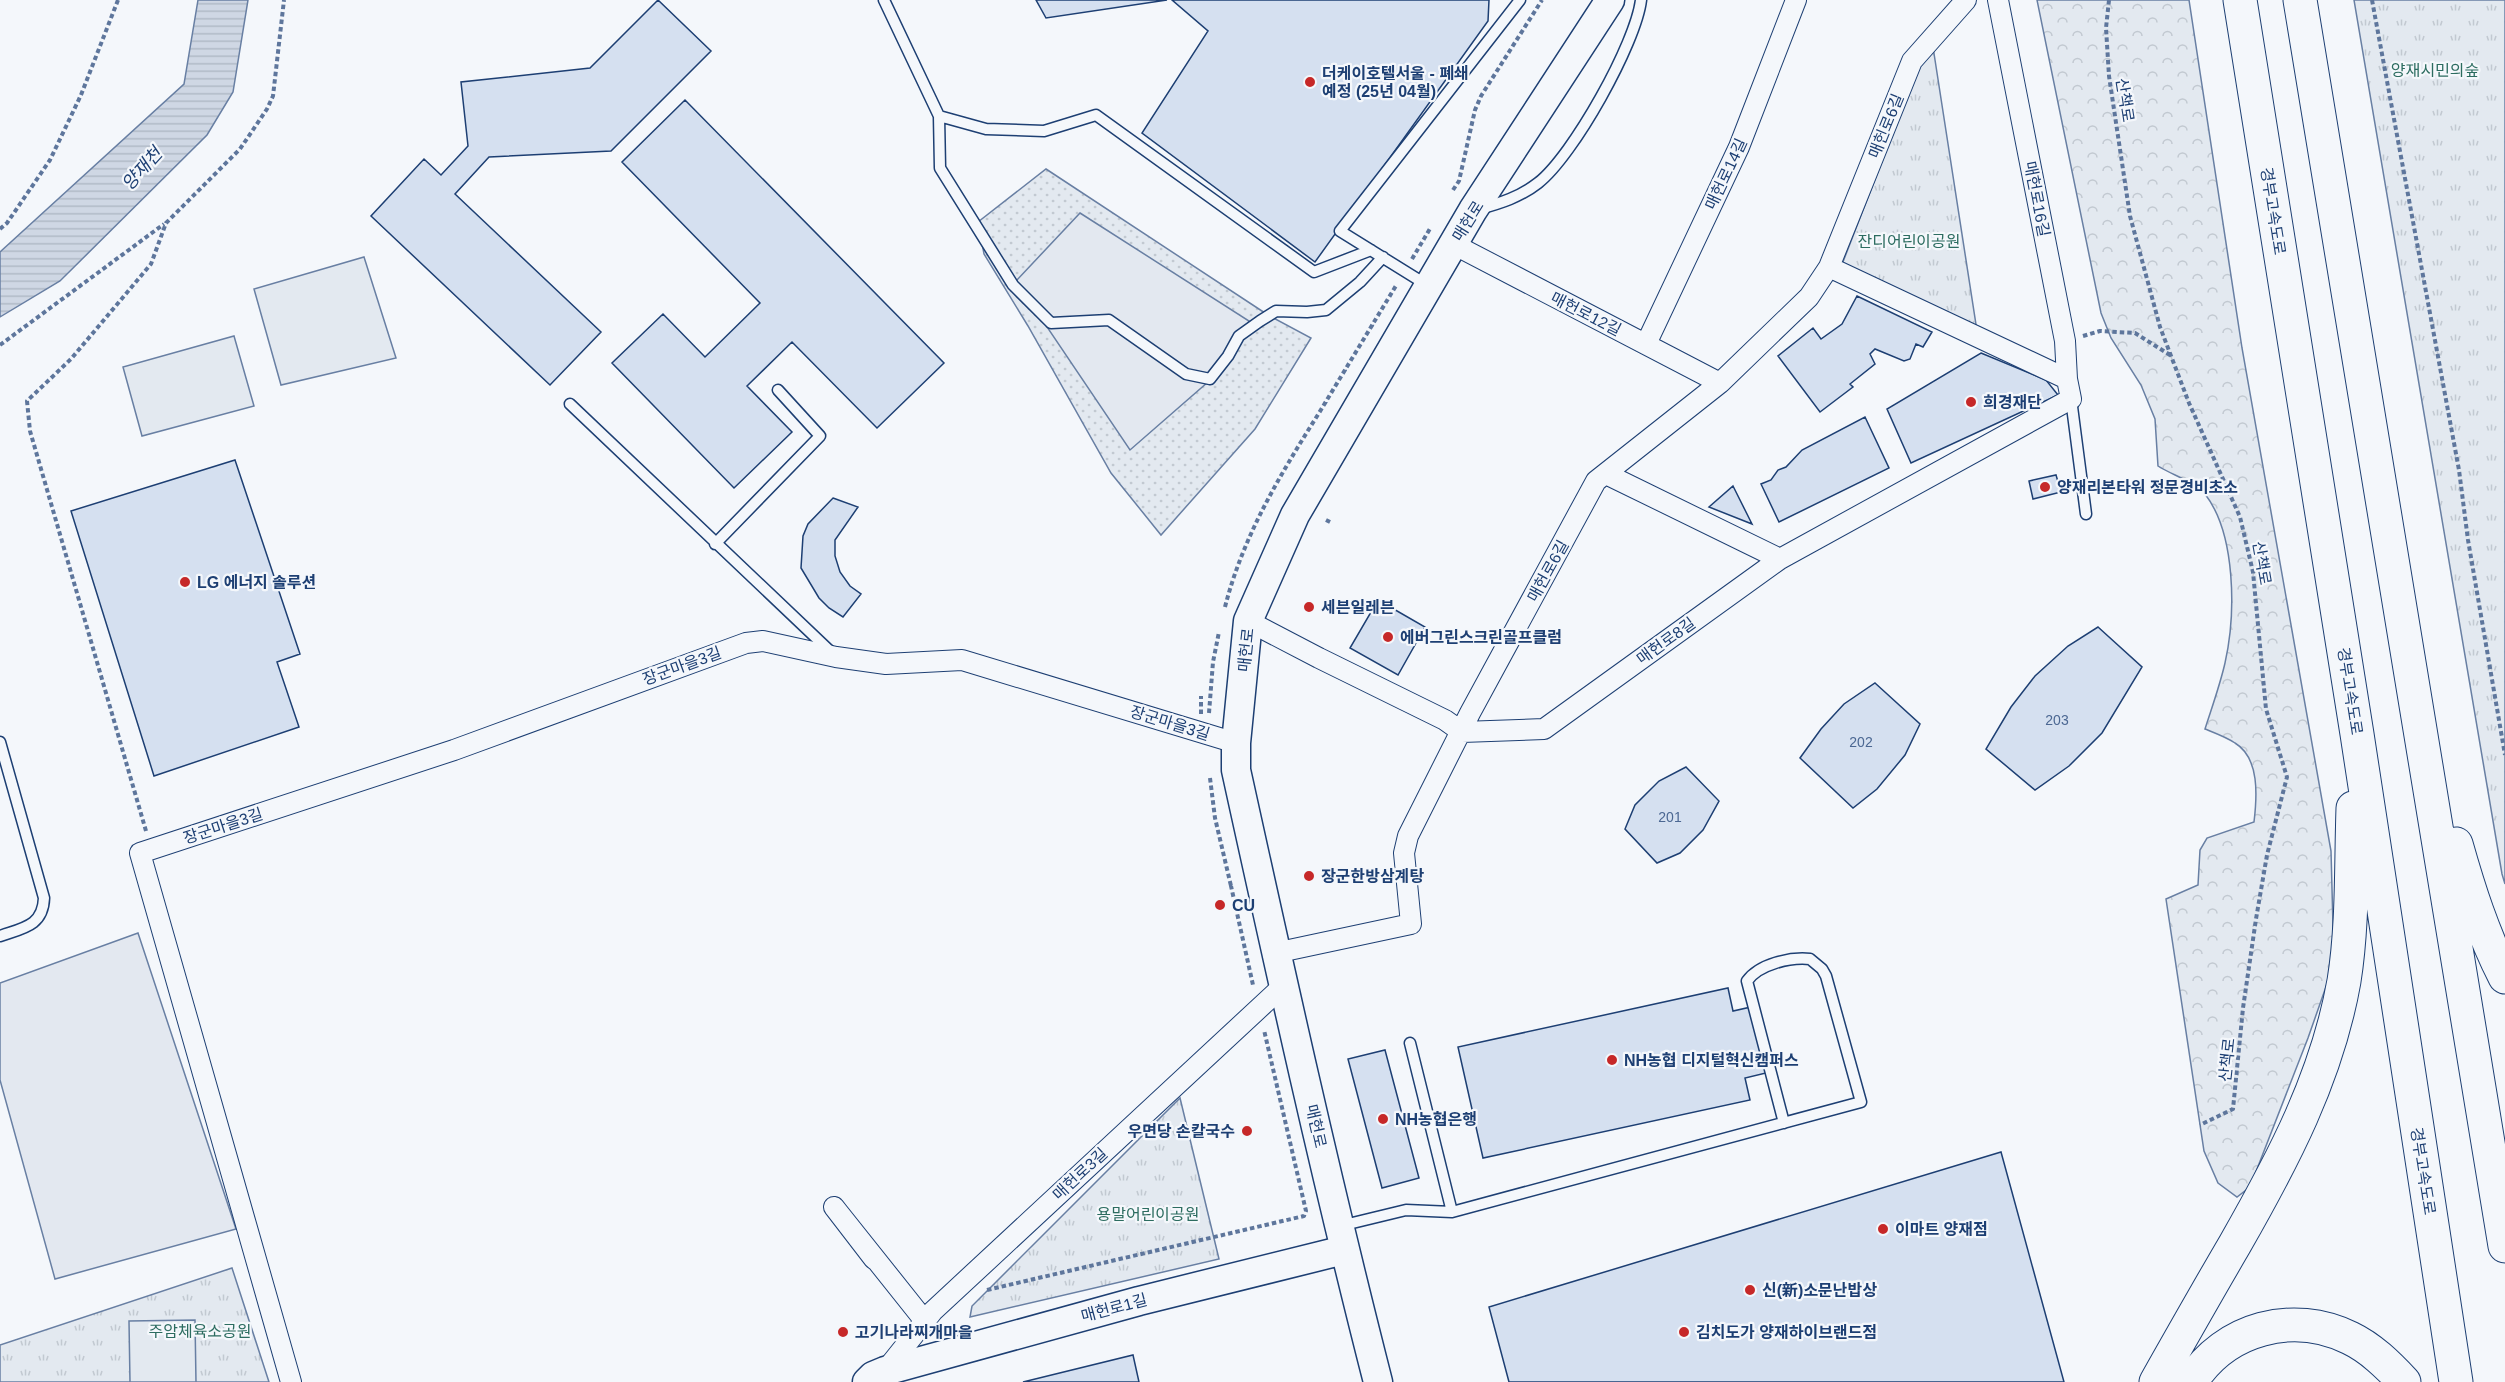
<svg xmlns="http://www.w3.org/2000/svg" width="2505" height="1382" font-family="Arial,'Noto Sans KR',sans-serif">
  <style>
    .grass { fill: url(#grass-dots); stroke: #687fa3; stroke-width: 1.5 }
    .forest { fill: url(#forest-crowns); stroke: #687fa3; stroke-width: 1.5 }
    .park { fill: url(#park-tufts); stroke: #687fa3; stroke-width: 1.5 }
    .pitch { fill: #e3e9f0; stroke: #687fa3; stroke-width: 1.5 }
    .parking { fill: #e3e8f0; stroke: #687fa3; stroke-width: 1.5 }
    .water { fill: url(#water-rules); stroke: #687fa3; stroke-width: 1.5 }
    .building { fill: #d5e0f0; stroke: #1d3f73; stroke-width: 1.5 }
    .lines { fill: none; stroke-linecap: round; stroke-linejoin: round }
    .lane-casing { stroke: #1d3f73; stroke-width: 13 }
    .street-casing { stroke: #1d3f73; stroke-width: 22 }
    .secondary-casing { stroke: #1d3f73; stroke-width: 31 }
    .highway-casing { stroke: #1d3f73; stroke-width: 35 }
    .path { stroke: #5e769c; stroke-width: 4; stroke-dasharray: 4.5 3; stroke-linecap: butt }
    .lane { stroke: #f4f7fb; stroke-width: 10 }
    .street { stroke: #f4f7fb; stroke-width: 20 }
    .secondary { stroke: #f4f7fb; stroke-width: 28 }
    .highway { stroke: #f4f7fb; stroke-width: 33 }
    .poi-dot { fill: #c62828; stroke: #f4f7fb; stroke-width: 2 }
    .labels { text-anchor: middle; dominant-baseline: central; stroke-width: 4.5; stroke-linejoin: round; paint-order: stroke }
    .number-label { font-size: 14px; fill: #4b6792 }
    .park-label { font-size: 16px; fill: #2c6c60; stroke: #f4f7fb }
    .poi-label { font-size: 16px; font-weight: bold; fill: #1d3f73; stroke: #f4f7fb; text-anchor: start }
    .street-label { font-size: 16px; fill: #1d3f73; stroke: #f4f7fb }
    .water-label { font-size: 18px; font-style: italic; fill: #1d3f73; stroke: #f4f7fb }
  </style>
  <defs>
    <pattern id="grass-dots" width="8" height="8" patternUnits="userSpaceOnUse" patternTransform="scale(1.5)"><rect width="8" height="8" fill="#e3e9f0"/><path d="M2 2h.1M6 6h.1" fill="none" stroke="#c2c9d1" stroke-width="1.8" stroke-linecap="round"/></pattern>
    <pattern id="forest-crowns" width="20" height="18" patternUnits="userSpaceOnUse" patternTransform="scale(1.5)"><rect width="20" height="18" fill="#e3e9f0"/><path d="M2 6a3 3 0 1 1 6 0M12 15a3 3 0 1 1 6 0" fill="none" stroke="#c2c9d1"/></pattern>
    <pattern id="park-tufts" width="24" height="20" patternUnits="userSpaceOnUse" patternTransform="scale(1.5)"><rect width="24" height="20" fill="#e3e9f0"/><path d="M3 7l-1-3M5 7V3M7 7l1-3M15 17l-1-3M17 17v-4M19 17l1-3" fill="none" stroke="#c2c9d1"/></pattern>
    <pattern id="water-rules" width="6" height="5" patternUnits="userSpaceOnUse" patternTransform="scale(1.5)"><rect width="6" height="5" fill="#cfd7e4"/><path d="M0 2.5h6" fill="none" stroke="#b1bac7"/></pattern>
  </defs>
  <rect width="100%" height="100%" fill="#f4f7fb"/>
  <path class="grass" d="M1046,169L1268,315L1311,338L1255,429L1161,535L1111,473L1028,326L984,254L978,222Z"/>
  <path class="forest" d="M2037,0H2189L2242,348L2331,851L2334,964L2308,1038L2250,1187L2237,1197L2218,1183L2204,1151L2166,899L2198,885L2200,850L2207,838L2254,822C2257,797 2260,758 2235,743C2226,737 2215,733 2205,729C2212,707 2220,685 2225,663C2236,614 2236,534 2205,494C2197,483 2170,474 2158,466L2155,419L2141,385L2111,338L2101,313Z"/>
  <path class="park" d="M2354,0H2505V884L2502,874Z
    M1933,47L1977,331L1841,267L1918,68Z
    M1180,1098L1219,1259L970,1317L972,1306Z
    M232,1268L269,1382H0V1345Z"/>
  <path class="pitch" d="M364,257L396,358L281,385L254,289Z
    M234,336L254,406L142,436L123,367Z
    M195,1320L196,1382H130L129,1321Z"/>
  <path class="parking" d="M1080,213L1249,321L1224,368L1130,450L1016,281Z
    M138,933L236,1229L55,1279L0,1080V983Z"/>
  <path class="water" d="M198,0H248L233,92L207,135L60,281L0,317V252L184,84Z"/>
  <path class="building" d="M658,0L711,51L611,151L489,157L455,194L601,332L550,385L371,216L424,159L441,175L468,146L461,82L590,68Z
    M1036,0H1167L1046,18Z
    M1172,0H1489L1488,21L1315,262L1142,133L1208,31Z
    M685,100L944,363L877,428L792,342L747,386L792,432L734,488L612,363L663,314L705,357L760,303L622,162Z
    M1857,296L1932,332L1923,347L1916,344L1910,359L1904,361L1875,349L1870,354L1875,364L1850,384L1853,387L1820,412L1778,356L1813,328L1821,339L1842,324Z
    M1981,353L2046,380L2058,395L1911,463L1887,409Z
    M1865,417L1889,468L1779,522L1761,484L1771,480L1778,470L1786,467L1802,450Z
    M235,460L300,654L277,662L299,727L154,776L71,511Z
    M2056,475L2061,492L2033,499L2029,481Z
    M1733,486L1752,524L1709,507Z
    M833,498L858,507L835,540V556L840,572L850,586L861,594L843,617L829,608L819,598L801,568L803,536L808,524Z
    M1378,600L1425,627L1398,675L1350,648Z
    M2098,627L2142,667L2102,733L2069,766L2035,790L1986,749L2011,707L2035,676L2068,646Z
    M1875,683L1920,724L1905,755L1877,789L1853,808L1800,758L1821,729L1844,704Z
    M1686,767L1719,801L1703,830L1680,853L1657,863L1625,829L1635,805L1659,781Z
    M1728,988L1733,1011L1751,1007L1766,1073L1745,1078L1750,1100L1483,1158L1458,1047Z
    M1385,1050L1419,1178L1382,1188L1348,1059Z
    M2001,1152L2064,1382H1509L1489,1307Z
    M1133,1355L1139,1382H1023Z"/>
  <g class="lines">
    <g class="lane-casing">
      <path id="lane" d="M884,0L939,116L940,168L1013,285L1051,323L1109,320L1186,374L1210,379L1228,356L1239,336L1260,321L1276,311L1307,312L1326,310L1360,282L1383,257
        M939,116L986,129L1044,131L1096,115L1314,272L1371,250
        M1479,209C1501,203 1520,197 1538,183C1573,156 1636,43 1641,0
        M1427,285L1340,231L1520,0
        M2071,399L2086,514
        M570,404L832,653
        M715,544L820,436L778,390
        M0,742L44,898C43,926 23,928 0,936
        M1410,1043L1452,1212
        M1340,1226L1406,1210L1452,1212L1861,1102L1826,976L1822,969L1810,959C1790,957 1759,964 1747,981L1784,1123"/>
    </g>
    <g class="street-casing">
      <path id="street" d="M1453,244L1720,383
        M1829,267L2067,379
        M1646,344L1739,147L1796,0
        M1606,474L1780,559
        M1248,621L1319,658L1445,720L1462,732L1544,729L1780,559L2071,399L2067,379L2065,341L1998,0
        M1275,953L1411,924L1404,853L1408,836L1470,713L1596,481L1720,383L1809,297L1829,267L1912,61L1966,0
        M874,1259L834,1207L924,1320
        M885,1371L933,1311L1283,986
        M291,1382L140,853L454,750L746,643L763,641L836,657L886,664L962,660L1236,743"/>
    </g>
    <g class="secondary-casing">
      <path id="secondary" d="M867,1382L873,1376L885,1371L1139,1301L1344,1250
        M1378,1382C1326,1179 1281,975 1236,770V743L1248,621L1295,515L1473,210L1610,0"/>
    </g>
    <g class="highway-casing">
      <path id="highway" d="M2240,0L2357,734L2456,1382
        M2300,0L2505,1246
        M2456,844C2469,890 2483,934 2505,977
        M2156,1382C2182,1336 2208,1290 2235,1244C2283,1160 2327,1077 2344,981C2353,925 2351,865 2353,808
        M2191,1382C2225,1328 2293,1310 2350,1338C2371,1348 2388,1365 2404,1382"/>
    </g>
    <path class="path" d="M2109,0L2106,28L2109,76L2130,216L2160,327L2189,403L2240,517L2253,572L2266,709L2287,777L2267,855L2256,919L2243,1008L2233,1109L2200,1125
      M2372,0L2459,470L2468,540L2505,755
      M1453,190L1459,181L1475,110L1481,96L1542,0
      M0,229L7,223L50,160L81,95L118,0
      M1412,259L1431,227
      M2083,336L2100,331L2135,333L2170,355
      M0,345L164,224
      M1326,520L1332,523
      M1225,607C1243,536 1280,475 1319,413C1345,370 1371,327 1397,284
      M1209,713L1213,662L1219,632
      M1201,714V696
      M1210,778L1215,818L1231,886
      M146,831L30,431L27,401L71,359L151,264L166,223L240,149L267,109L273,96L284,0
      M1232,886H1231L1253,985
      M987,1290L1304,1216L1306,1211L1264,1030"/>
    <use href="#lane" class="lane"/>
    <use href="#street" class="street"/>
    <use href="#secondary" class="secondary"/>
    <use href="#highway" class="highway"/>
  </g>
  <g class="poi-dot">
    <circle cx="1310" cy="82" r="6"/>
    <circle cx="1971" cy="402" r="6"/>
    <circle cx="2045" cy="487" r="6"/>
    <circle cx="185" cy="582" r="6"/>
    <circle cx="1309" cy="607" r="6"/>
    <circle cx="1388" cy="637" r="6"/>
    <circle cx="1309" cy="876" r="6"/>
    <circle cx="1220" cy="905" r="6"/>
    <circle cx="1612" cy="1060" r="6"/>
    <circle cx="1383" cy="1119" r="6"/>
    <circle cx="1247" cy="1131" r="6"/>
    <circle cx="1883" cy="1229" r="6"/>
    <circle cx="1750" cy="1290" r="6"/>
    <circle cx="843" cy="1332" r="6"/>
    <circle cx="1684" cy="1332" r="6"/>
  </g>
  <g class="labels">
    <g class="number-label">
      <text x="2057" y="720">203</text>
      <text x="1861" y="742">202</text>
      <text x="1670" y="817">201</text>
    </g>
    <g class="park-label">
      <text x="2435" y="70">양재시민의숲</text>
      <text x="1909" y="241">잔디어린이공원</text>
      <text x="1148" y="1214">용말어린이공원</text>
      <text x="200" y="1331">주암체육소공원</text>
    </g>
    <g class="poi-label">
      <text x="1322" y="73">더케이호텔서울 - 폐쇄<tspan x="1322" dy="18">예정 (25년 04월)</tspan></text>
      <text x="1983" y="402">희경재단</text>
      <text x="2057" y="487">양재리본타워 정문경비초소</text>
      <text x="197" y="582">LG 에너지 솔루션</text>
      <text x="1321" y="607">세븐일레븐</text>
      <text x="1400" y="637">에버그린스크린골프클럼</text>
      <text x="1321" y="876">장군한방삼계탕</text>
      <text x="1232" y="905">CU</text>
      <text x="1624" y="1060">NH농협 디지털혁신캠퍼스</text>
      <text x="1395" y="1119">NH농협은행</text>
      <text x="1235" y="1131" text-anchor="end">우면당 손칼국수</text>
      <text x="1895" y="1229">이마트 양재점</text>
      <text x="1762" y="1290">신(新)소문난밥상</text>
      <text x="855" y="1332">고기나라찌개마을</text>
      <text x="1696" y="1332">김치도가 양재하이브랜드점</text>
    </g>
    <g class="street-label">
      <text transform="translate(2125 100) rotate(81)">산책로</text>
      <text transform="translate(1886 126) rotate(-68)">매헌로6길</text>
      <text transform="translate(1726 174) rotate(-65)">매헌로14길</text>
      <text transform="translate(2037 199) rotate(79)">매헌로16길</text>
      <text transform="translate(2273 211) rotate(81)">경부고속도로</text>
      <text transform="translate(1468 221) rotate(-58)">매헌로</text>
      <text transform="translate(1586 314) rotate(27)">매헌로12길</text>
      <text transform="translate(2262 563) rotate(80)">산책로</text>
      <text transform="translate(1548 571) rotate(-61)">매헌로6길</text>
      <text transform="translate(1666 641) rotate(-36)">매헌로8길</text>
      <text transform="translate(1246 650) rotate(-84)">매헌로</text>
      <text transform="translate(682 666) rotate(-20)">장군마을3길</text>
      <text transform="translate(2350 691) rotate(81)">경부고속도로</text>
      <text transform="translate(1170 723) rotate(17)">장군마을3길</text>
      <text transform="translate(223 826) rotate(-18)">장군마을3길</text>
      <text transform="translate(2227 1060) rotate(-84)">산책로</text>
      <text transform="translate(1316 1126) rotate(77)">매헌로</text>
      <text transform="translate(2423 1171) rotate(81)">경부고속도로</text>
      <text transform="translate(1080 1174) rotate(-43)">매헌로3길</text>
      <text transform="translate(1114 1308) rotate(-15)">매헌로1길</text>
    </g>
    <g class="water-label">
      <text transform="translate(142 169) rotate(-48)">양재천</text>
    </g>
  </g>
</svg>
